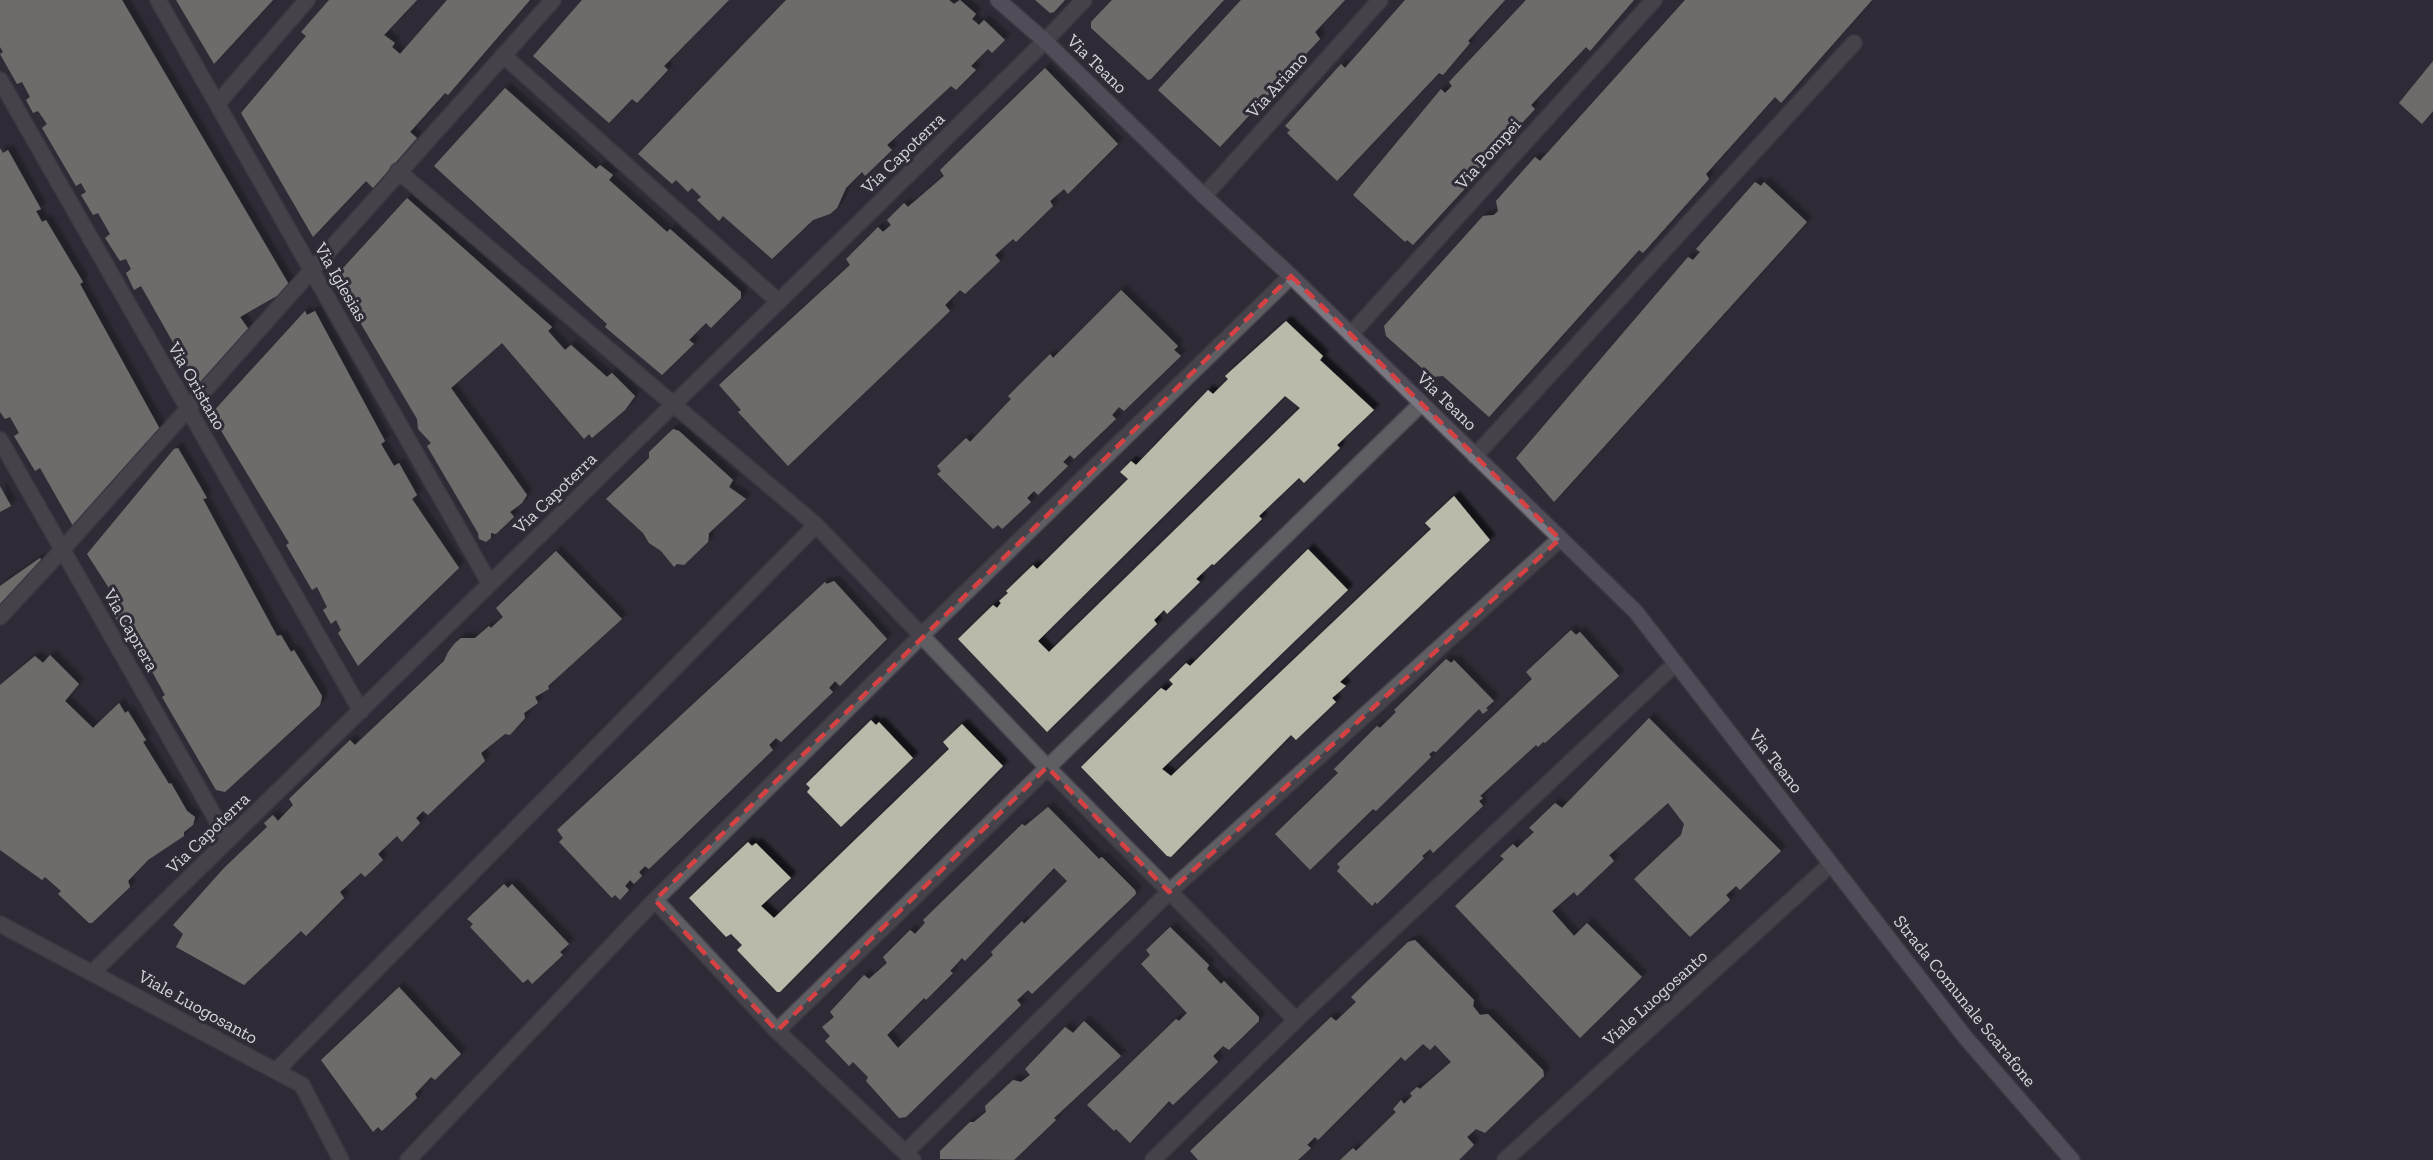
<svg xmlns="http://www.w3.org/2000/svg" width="2433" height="1160" font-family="'Zilla Slab',serif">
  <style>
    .building { fill: #babaab; fill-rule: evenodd; filter: url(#shadow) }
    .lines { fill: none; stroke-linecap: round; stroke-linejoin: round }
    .street-casing { stroke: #4a4751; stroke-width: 18 }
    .secondary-casing { stroke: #4a4751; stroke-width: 18 }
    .street { stroke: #5f5e63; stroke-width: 15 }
    .secondary { stroke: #7a7780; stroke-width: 15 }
    .marked { fill: none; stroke: #d64243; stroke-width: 4.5; stroke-dasharray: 12 8; stroke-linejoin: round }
    .labels { text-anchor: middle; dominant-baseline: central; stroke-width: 6; stroke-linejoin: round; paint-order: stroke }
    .street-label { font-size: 18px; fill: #d6d5dc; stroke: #2f2c37 }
  </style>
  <defs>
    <filter id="shadow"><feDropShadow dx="5.5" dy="-5.5" stdDeviation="1.5" flood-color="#0009"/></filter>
  </defs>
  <rect width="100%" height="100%" fill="#2f2c37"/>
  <path class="building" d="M0,0H122L291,288L240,317L252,334L200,390L141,286L134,290L126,273L131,269L126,259L120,261L105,238L110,234L98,213L93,215L81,195L86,192L81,183L76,186L42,128L47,124L38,111L33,113L26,100L30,97L22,82L17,84L0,54L3,52L0,47Z
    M176,0H273L214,64Z
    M329,0H417L384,35L395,43L392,47L400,54L447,0H530L448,95L445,93L410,132L417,138L373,188L366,181L313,237L241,113L306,36L301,32Z
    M582,0H729L664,66L668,70L637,103L632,99L609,123L533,56Z
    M786,0H949L954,4L960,0L976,14L972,19L979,25L984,20L1005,40L992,53L988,49L971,66L976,70L956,90L951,86L887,145L892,150L865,176L862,172L846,188L837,208L830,214L813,220L772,259L723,216L719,221L697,200L701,197L692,188L688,192L676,180L672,184L638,154Z
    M1035,0H1065L1054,12L1050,13Z
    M1112,0H1224L1151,79L1148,80L1091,28V22Z
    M1241,0H1345L1315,32L1320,39L1220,147L1158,90Z
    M1405,0H1505L1468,41L1470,43L1443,75L1439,73L1337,181L1287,133L1290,130L1285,126L1341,64L1345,68Z
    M1526,0H1634L1590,51L1586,47L1531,105L1535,109L1510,136L1506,134L1500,140L1504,144L1477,175L1471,170L1465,176L1471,182L1413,245L1407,240L1405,242L1353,195L1441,89L1445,93L1452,86L1449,82Z
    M1685,0H1872L1781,103L1775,97L1706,174L1709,179L1643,253L1639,250L1489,417L1443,376L1432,377L1386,336L1384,326L1483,216L1494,215L1498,211L1496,201L1535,157L1540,161Z
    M2433,61V111L2422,124L2399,103Z
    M1045,68L1118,144L1068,194L1064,189L1050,201L1053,206L1016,242L1013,239L995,255L1000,261L965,294L960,290L945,305L950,311L788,466L738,412L741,410L719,385L850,265L846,259L878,227L883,232L891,225L887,220L904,203L908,207L944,176L940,170Z
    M505,88L596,169L600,165L613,175L609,180L667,232L670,229L741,292V298L711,328L706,323L689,340L694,344L662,375L605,327L607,324L434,166Z
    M0,148L3,153L8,150L41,209L36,211L42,222L46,220L83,282L80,284L162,433L77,533L40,468L35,471L14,436L19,433L10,417L5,419L0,412Z
    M1755,182L1761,186L1764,182L1807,222L1554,502L1516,458L1688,257L1693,260L1700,252L1696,249Z
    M407,198L552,327L548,331L565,350L571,345L607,377L612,373L635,396L625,410L605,427L592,438L589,434L584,439L502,343L451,388L527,495L522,503L510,512L514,517L496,534L491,533V538L486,542L479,539L478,533L427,446L431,443L418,429L417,419L334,278Z
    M1121,290L1178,346L1174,350L1181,356L1124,411L1119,407L1112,415L1116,419L1074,459L1070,455L1063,462L1068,466L1038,495L1034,491L1027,498L1031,502L1002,529L998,525L993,529L937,474L941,471L937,466L966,438L970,442L1011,399L1008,396L1050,354L1053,358Z
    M305,311L307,315L315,311L385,441L381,444L394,466L399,463L417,495L412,499L459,568L358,666L338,633L341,630L336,620L331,624L323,610L327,607L317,587L312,590L286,545L289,543L211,414Z
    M1286,321L1323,356L1320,360L1374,410L1337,445L1340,448L1304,483L1299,478L1259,516L1262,519L1214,565L1212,564L1196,579L1200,582L1167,614L1164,610L1154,620L1157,624L1047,732L958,639L993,605L997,608L1001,603L999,601L1008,593L1006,591L1033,565L1037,569L1128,479L1120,472L1131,461L1136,465L1208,390L1213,394L1228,379L1225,376ZM1285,396L1300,408L1049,652L1038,641Z
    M673,429L679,431L733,480L729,487L746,499L709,533L708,542L684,565L677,564L674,567L661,551L649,543L643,533L606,499L649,458V452Z
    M178,448L207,498L203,499L277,636L281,635L291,652L294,650L322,696L320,705L225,792L216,790L162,697L165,695L124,621L119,624L108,605L116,599L87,554L174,449Z
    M0,486L11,506L0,512Z
    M1454,496L1490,540L1340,682L1346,686L1332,698L1336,702L1296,740L1291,735L1171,857L1167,856L1081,767L1161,688L1166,691L1173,684L1169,680L1186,663L1190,666L1308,549L1348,590L1162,769L1171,776L1431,529L1425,523Z
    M556,551L622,619L548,686L549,689L535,697L538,703L524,713L525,718L510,735L505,734L481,753L485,761L428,815L423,811L416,818L420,823L402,842L397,836L378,854L383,860L365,877L361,873L340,892L344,898L306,936L301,931L244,985L176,947L183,934L173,925L224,868L267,827L264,823L273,815L278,821L293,805L289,799L350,740L355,745L444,661L448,652L455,643L461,638H475L489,626L491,628L503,617L496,608Z
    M40,558L43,564L0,606V586Z
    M834,581L887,639L840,686L835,681L829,688L833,692L781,742L776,738L769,745L773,750L649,869L645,866L639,872L642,876L634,884L630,880L625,886L629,890L620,900L615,895L612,898L559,842L563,838L557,830L825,582L827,584Z
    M1571,630L1576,635L1580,632L1619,676L1545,743L1543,742L1538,747L1536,745L1480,796L1483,798L1479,801L1483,806L1433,853L1430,849L1422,856L1424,858L1377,904L1375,902L1372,906L1337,871L1340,867L1337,864L1532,679L1526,672Z
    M50,655L79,684L65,701L93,728L119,703L125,713L128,711L146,740L143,742L169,784L171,783L187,811L195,817L193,825L184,832V836L148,860L128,881L130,887L92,923H89L58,894L61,891L45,877L42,880L0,850V685L35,656L43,663Z
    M1446,659L1451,663L1454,660L1494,701L1486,708L1488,710L1483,714L1479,709L1436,752L1433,751L1429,754L1431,757L1376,811L1373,809L1310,870L1275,834L1338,773L1334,769L1377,726L1380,728L1396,712L1394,710Z
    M1649,718L1781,851L1740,890L1736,886L1726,895L1730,900L1690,937L1634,879L1681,835L1684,824L1668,803L1613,852L1609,855L1614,861L1577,896L1574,892L1552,911L1574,936L1587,923L1642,977L1580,1038L1455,906L1504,859L1500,856L1513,844L1517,848L1534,832L1529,828L1555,803L1562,808Z
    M871,720L876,725L879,722L913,758L841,827L807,792L810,788L806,784Z
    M962,724L1003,766L780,992H777L737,950L742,945L731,934L726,937L689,898L748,842L752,846L756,843L791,878L761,906L774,918L949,749L943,742Z
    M1048,807L1099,859L1102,857L1135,890L1136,894L1032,994L1028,990L1017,1000L1021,1005L906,1117L899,1118L866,1081L868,1077L853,1062L849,1066L825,1041L830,1036L822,1027L834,1017L830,1012L864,975L869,979L887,963L883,957L910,930L915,934L925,923L923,920L1022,824L1025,826ZM1054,868L1067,881L1024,924L1022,921L991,952L993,955L898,1048L887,1035L924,998L926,1000L953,973L950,971L962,958L965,961Z
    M504,884L508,888L512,884L569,944L560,952L563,955L532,984L528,979L523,983L470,927L473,924L467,919Z
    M1170,927L1209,965L1207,969L1221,984L1224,981L1259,1017V1021L1229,1050L1223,1046L1213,1056L1218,1062L1173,1105L1169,1101L1130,1143L1116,1129L1114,1131L1087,1105L1176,1019L1179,1021L1187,1013L1141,964L1150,955L1146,950Z
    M1415,940L1474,1000L1473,1006L1480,1015L1488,1014L1543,1070L1544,1076L1485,1133L1476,1129L1467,1137L1474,1145L1459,1160H1340L1353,1148L1356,1151L1396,1112L1393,1109L1401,1100L1404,1104L1412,1096L1410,1093L1417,1087L1420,1089L1451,1062L1435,1045L1430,1050L1423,1044L1405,1061L1401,1057L1318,1140L1315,1137L1307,1145L1311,1148L1298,1160H1198L1190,1151L1331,1017L1336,1021L1356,1002L1351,997L1408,942Z
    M399,987L461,1054L435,1080L431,1077L415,1094L417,1098L382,1131L378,1127L373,1132L321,1060Z
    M1084,1021L1121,1056L1054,1118L1056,1120L1014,1160L940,1159V1151L970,1122H974L986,1112L985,1106L1013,1080L1021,1082L1030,1075L1025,1069L1065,1027L1073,1033Z"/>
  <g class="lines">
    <g class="street-casing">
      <path id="street" d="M158,0L490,584
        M503,55L779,302
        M0,80L361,711
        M217,104L307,0
        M398,171L816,525L1047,767L1296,1020
        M1204,196L1380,0
        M1351,334L1654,0
        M0,440L228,840
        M1475,456L1854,43
        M0,617L62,550L553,0
        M655,900L777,1031L913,1160
        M0,924L302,1085L341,1160
        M92,973L1045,41L1084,0
        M777,1031L1421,404
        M276,1071L816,525
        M906,1152L1169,892L1560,539
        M408,1160L655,900L922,635L1291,276
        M1153,1160L1296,1020L1676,663
        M1505,1160L1831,864"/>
    </g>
    <g class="secondary-casing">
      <path id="secondary" d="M998,0L1045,41L1204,196L1291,276L1636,612L1965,1037L2072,1160"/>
    </g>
    <use href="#street" class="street"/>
    <use href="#secondary" class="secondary"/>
  </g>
  <path d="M0 0H2433V1160H0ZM1291,276L1560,539L1169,892L1047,767L777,1031L655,900Z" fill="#2f2c37" fill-opacity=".55" fill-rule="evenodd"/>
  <path class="marked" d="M1291,276L1560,539L1169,892L1047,767L777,1031L655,900Z"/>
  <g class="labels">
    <g class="street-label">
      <text transform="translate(1097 64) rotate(44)">Via Teano</text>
      <text transform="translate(1277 85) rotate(-48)">Via Ariano</text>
      <text transform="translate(903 153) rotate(-44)">Via Capoterra</text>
      <text transform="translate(1488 154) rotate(-48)">Via Pompei</text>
      <text transform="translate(341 282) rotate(60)">Via Iglesias</text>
      <text transform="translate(197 386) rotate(60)">Via Oristano</text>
      <text transform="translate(1447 401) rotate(44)">Via Teano</text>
      <text transform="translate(555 493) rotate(-44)">Via Capoterra</text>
      <text transform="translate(131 630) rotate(60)">Via Caprera</text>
      <text transform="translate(1776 761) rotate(52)">Via Teano</text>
      <text transform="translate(208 833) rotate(-44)">Via Capoterra</text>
      <text transform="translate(1655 998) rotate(-42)">Viale Luogosanto</text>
      <text transform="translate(1965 1001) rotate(51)">Strada Comunale Scarafone</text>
      <text transform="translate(198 1007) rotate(29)">Viale Luogosanto</text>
    </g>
  </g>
</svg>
